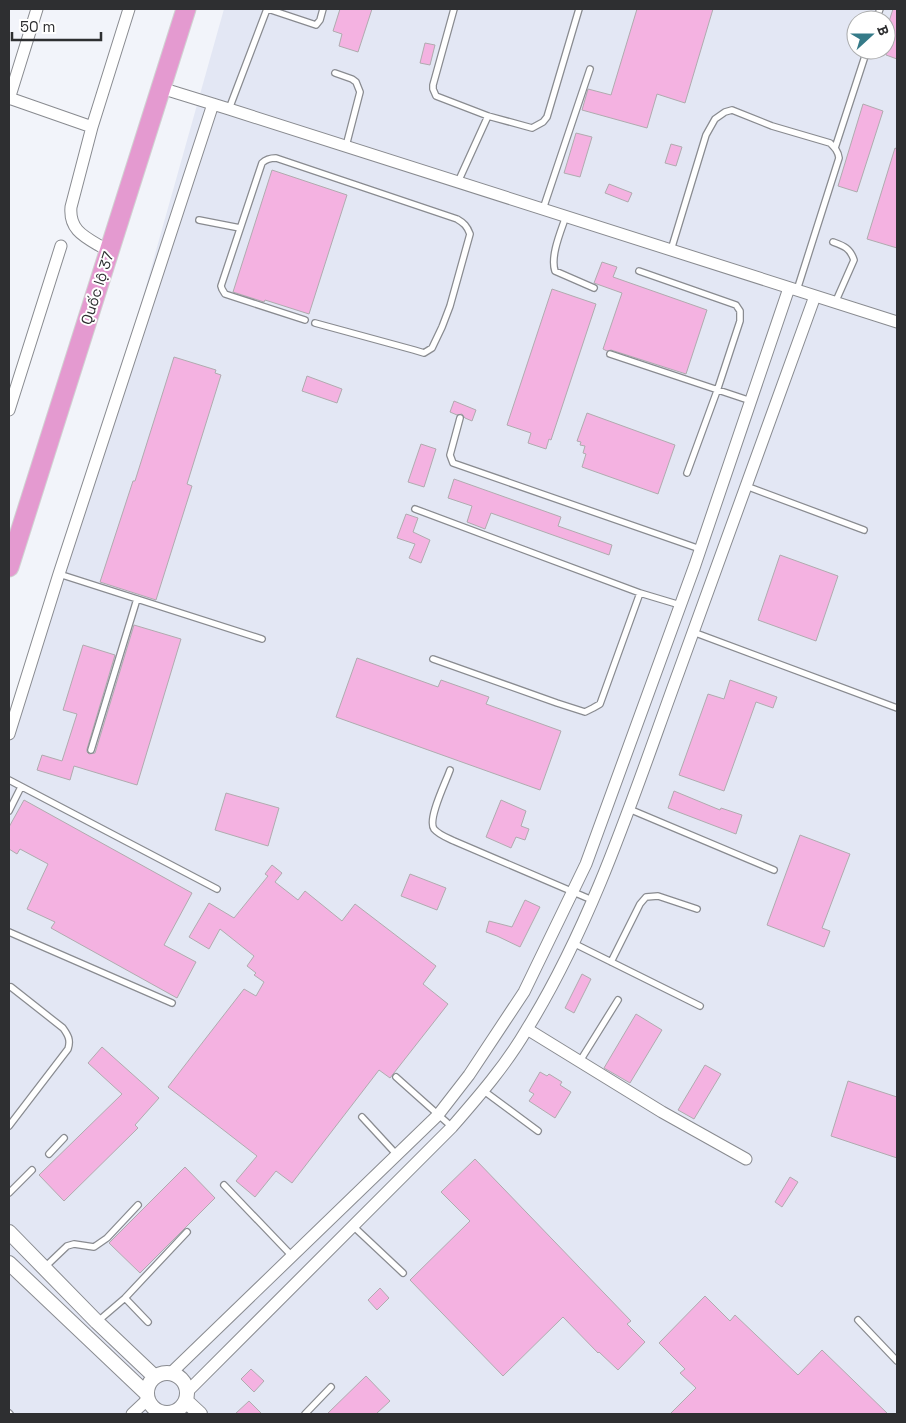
<svg xmlns="http://www.w3.org/2000/svg" width="906" height="1423" font-family="'Space Grotesk',sans-serif">
  <style>
    .built { fill: #e3e7f4; fill-rule: evenodd }
    .building { fill: #f4b2e1; stroke: #b0abaf }
    .lines { fill: none; stroke-linecap: round; stroke-linejoin: round }
    .service-casing { stroke: #898b90; stroke-width: 8 }
    .minor-casing { stroke: #898b90; stroke-width: 13 }
    .tertiary-casing { stroke: #898b90; stroke-width: 16 }
    .trunk-casing { stroke: #d1d1d2; stroke-width: 21 }
    .service { stroke: #fff; stroke-width: 5.5 }
    .minor { stroke: #fff; stroke-width: 11 }
    .tertiary { stroke: #fff; stroke-width: 14 }
    .trunk { stroke: #e49ad0; stroke-width: 19 }
    .labels { text-anchor: middle; dominant-baseline: central; stroke-width: 4; stroke-linejoin: round; paint-order: stroke }
    .street-label { font-size: 15px; fill: #2e2f31; stroke: #fff }
  </style>
  <rect width="100%" height="100%" fill="#f2f4fa"/>
  <path class="built" d="M224,9H897V1414H9V737L65,574ZM856,20H886V50H856Z"/>
  <path class="building" d="M340,9H372L358,52L339,46L342,34L333,31Z
    M637,9H713L685,103L657,94L647,128L582,110L588,89L611,95Z
    M893,9H897V59L886,55V31Z
    M425,43L435,45L430,65L420,63Z
    M863,104L883,111L857,192L838,186Z
    M576,133L592,137L580,177L564,173Z
    M671,144L682,147L676,166L665,163Z
    M895,148L897,149V248L867,239Z
    M272,170L347,195L309,314L265,300L264,302L233,292Z
    M609,184L632,193L628,202L605,193Z
    M602,262L617,267L613,277L707,310L686,374L611,350L607,351L603,349L622,293L594,283Z
    M552,289L596,304L551,440L549,439L546,449L528,443L531,433L507,425Z
    M174,357L216,370L215,373L221,375L187,484L192,486L156,600L100,582L133,481H135Z
    M307,376L342,389L337,403L302,391Z
    M454,401L476,410L472,421L465,418L462,414L457,415L450,412Z
    M587,413L675,445L658,494L582,467L586,454L583,453L585,446L580,445L581,442L577,441Z
    M421,444L436,449L424,487L408,482Z
    M454,479L561,517L558,526L612,545L609,555L491,513L485,529L467,522L472,506L448,498Z
    M406,514L418,518L413,532L430,540L421,563L409,558L415,544L397,538Z
    M780,555L838,576L816,641L758,620Z
    M134,625L181,639L137,785L74,766L70,780L37,770L42,755L62,761L77,714L63,710L83,645L115,655L87,749V752L89,754L95,753Z
    M357,658L438,687L441,680L489,697L486,704L561,731L540,790L336,717Z
    M730,680L777,697L773,708L756,702L724,791L679,775L708,694L724,699Z
    M674,791L720,810L721,808L742,815L736,834L668,808Z
    M226,793L279,808L268,846L215,830Z
    M24,800L192,893L164,945L196,962L177,998L51,928L55,922L27,909L48,864L20,849L17,854L9,849V827Z
    M501,800L526,811L521,826L529,829L525,840L516,837L511,848L486,837Z
    M800,835L850,854L822,928L830,931L824,947L767,925Z
    M272,865L282,873L275,882L298,900L305,891L342,921L355,904L436,966L423,984L448,1004L390,1078L379,1070L292,1183L276,1171L255,1197L236,1181L257,1156L168,1087L244,989L256,996L264,982L254,975L256,973L247,966L254,956L220,929L209,949L189,937L209,903L234,918L268,876L265,874Z
    M410,874L446,888L437,910L401,896Z
    M525,900L540,907L520,947L497,936L486,932L489,921L512,927Z
    M582,974L591,979L574,1013L565,1008Z
    M636,1014L662,1030L630,1083L604,1068Z
    M102,1047L159,1098L135,1125L138,1128L64,1201L39,1175L122,1094L88,1063Z
    M705,1065L721,1074L694,1119L678,1110Z
    M540,1072L547,1076L549,1074L562,1082L560,1085L571,1092L555,1118L529,1101L534,1094L529,1091Z
    M848,1081L897,1097V1158L831,1136Z
    M475,1159L631,1321L627,1324L645,1342L618,1370L599,1352L598,1353L563,1317L503,1376L410,1280L470,1221L441,1192Z
    M185,1167L215,1198L140,1273L109,1243Z
    M790,1177L798,1182L782,1207L775,1202Z
    M380,1288L389,1298L377,1310L368,1300Z
    M705,1296L730,1321L735,1315L798,1375L822,1350L888,1414H670L696,1388L680,1373L685,1369L659,1343Z
    M251,1369L264,1381L254,1392L241,1379Z
    M366,1376L390,1401L376,1414H327Z
    M249,1401L262,1414H235Z"/>
  <g class="lines">
    <g class="service-casing">
      <path id="service" d="M268,9L316,25L320,20L323,9
        M454,9L433,85V89L436,96L488,116L532,128L543,122L547,117L579,9
        M876,20L880,9
        M335,73L352,79L356,82L360,92L346,146
        M229,109L267,9
        M835,148L867,50
        M458,182L488,116
        M543,209L590,69
        M566,216C561,231 550,256 555,271L594,288
        M199,220L240,228
        M833,242C844,246 850,248 854,260L835,303
        M671,250L706,135L715,119L725,112L732,110L772,126L830,143C835,148 838,151 839,158L797,290
        M639,271L736,305L740,311V321L717,391L687,473
        M305,320L225,294L222,289L221,286L262,163C266,159 270,158 276,158L457,219C464,223 467,226 470,234L450,306L442,327L432,348L424,353L414,350L315,323
        M610,354L751,401
        M460,418L450,455L453,463L700,549
        M746,486L864,530
        M415,509L640,593
        M59,574L262,639
        M693,632L897,708
        M433,659L557,703L585,712L593,708L600,704L640,593L680,605
        M91,750L137,599
        M450,770C446,782 427,819 434,829C439,835 448,838 454,841L592,900
        M9,780L217,889
        M629,809L774,870
        M9,811L21,787
        M9,932L172,1003
        M573,943L700,1006
        M611,962L640,904L646,897L658,896L697,909
        M580,1061L618,1000
        M396,1077L452,1127
        M484,1091L538,1131
        M362,1117L397,1155
        M9,1126L68,1049C71,1040 68,1035 63,1028L11,987
        M49,1154L64,1138
        M224,1185L292,1256
        M9,1193L32,1170
        M353,1226L403,1273
        M45,1267L67,1246L74,1244L94,1247L107,1238L138,1205
        M125,1298L148,1322
        M858,1320L897,1361
        M97,1322L125,1298L187,1232
        M9,1413L10,1414
        M305,1414L331,1387"/>
    </g>
    <g class="minor-casing">
      <path id="minor" d="M161,88L229,109L897,322
        M9,98L92,127
        M9,99L37,9
        M100,246C83,236 69,229 71,207L92,127L129,9
        M9,410L61,246
        M9,734L59,574L213,104
        M527,1029L662,1112L746,1159
        M171,1373L438,1115L469,1075L524,992L586,864L695,565L789,288
        M188,1391L452,1127C479,1096 506,1065 527,1029C594,921 635,791 679,671C724,546 769,421 815,296
        M132,1414L148,1399
        M160,1414L162,1412"/>
    </g>
    <g class="tertiary-casing">
      <path id="tertiary" d="M9,1232L97,1322L155,1377
        M9,1263L147,1394
        M147 1393a20 20 0 1 1 40 0a20 20 0 1 1-40 0Z
        M186,1401L200,1414"/>
    </g>
    <g class="trunk-casing">
      <path id="trunk" d="M9,567L186,9"/>
    </g>
    <use href="#service" class="service"/>
    <use href="#minor" class="minor"/>
    <use href="#tertiary" class="tertiary"/>
    <use href="#trunk" class="trunk"/>
  </g>
  <g class="labels">
    <g class="street-label">
      <text transform="translate(97 288) rotate(-72)">Quốc lộ 37</text>
    </g>
  </g>
  <rect width="906" height="1423" fill="none" stroke="#2e2f31" stroke-width="20"/>
  <g transform="translate(871 35) rotate(69)"><circle r="24" fill="#ffffff" stroke="#abacad"/>
  <path d="M0-4L9 19L0 12L-9 19Z" fill="#357a88"/>
  <text y="-8" font-size="14" font-weight="bold" text-anchor="middle" fill="#2e2f31">B</text>
  </g>
  <path d="M12 32v8h89v-8" fill="none" stroke="#2e2f31" stroke-width="2.5"/>
  <text x="20" y="32" font-size="15" fill="#2e2f31" stroke="#ffffff" stroke-width="4" paint-order="stroke">50 m</text>
</svg>
